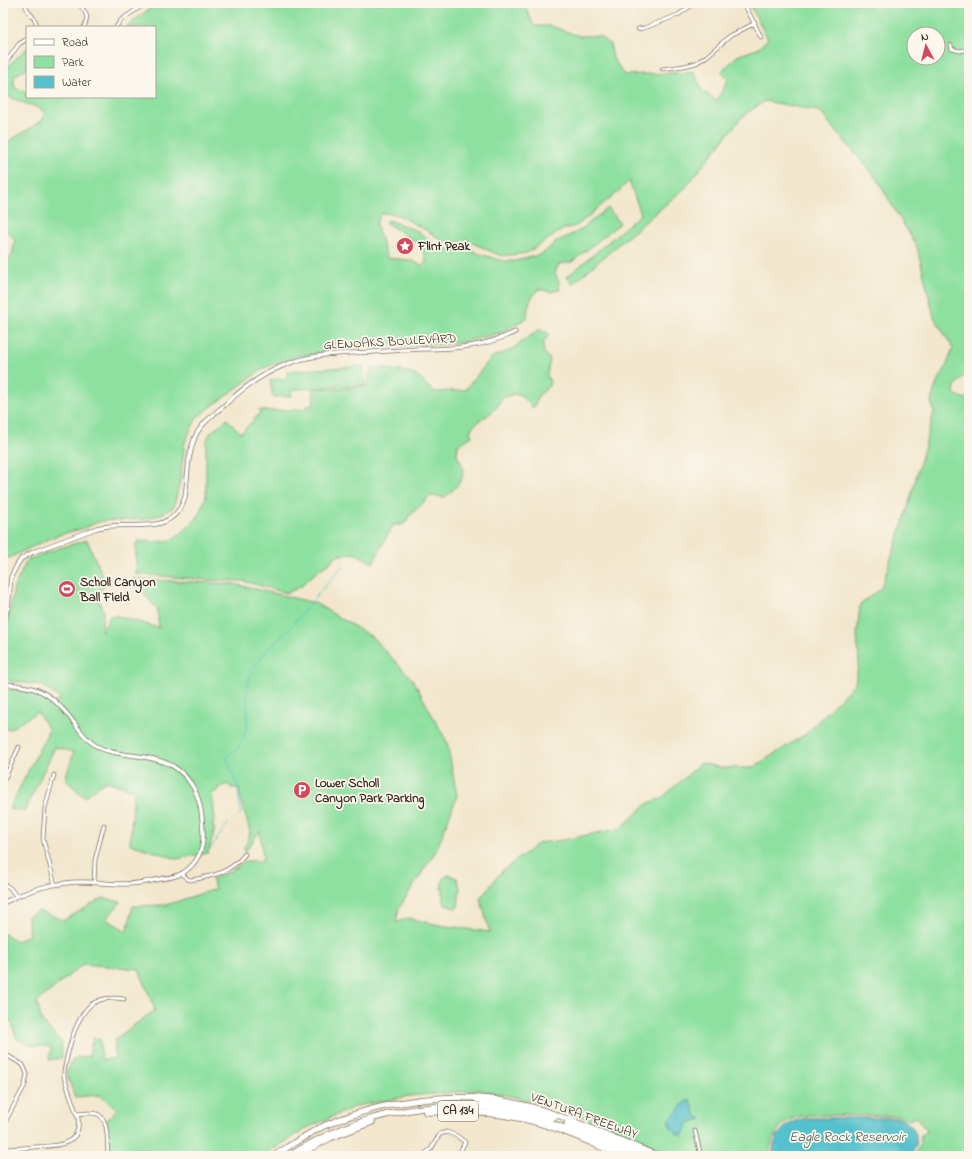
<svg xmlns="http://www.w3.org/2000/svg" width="972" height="1159" font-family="'Indie Flower',sans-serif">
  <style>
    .green { fill: #8ee0a0; stroke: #64855f; fill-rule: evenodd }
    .water { fill: #54c1cc; stroke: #487675 }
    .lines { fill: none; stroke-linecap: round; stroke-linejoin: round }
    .stream { stroke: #54c1cc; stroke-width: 1 }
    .minor-casing { stroke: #7b6c5b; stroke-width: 4.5 }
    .tertiary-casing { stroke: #7b6c5b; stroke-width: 5 }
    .secondary-casing { stroke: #7b6c5b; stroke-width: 5.5 }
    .motorway-casing { stroke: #7b6c5b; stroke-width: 7 }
    .minor { stroke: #fff; stroke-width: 3 }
    .tertiary { stroke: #fff; stroke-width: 3.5 }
    .secondary { stroke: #fff; stroke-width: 4 }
    .motorway { stroke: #fff; stroke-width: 5.5 }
    .labels { text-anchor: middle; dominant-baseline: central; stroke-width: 3.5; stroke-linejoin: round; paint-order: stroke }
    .shield { fill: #fbf7ec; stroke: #75685c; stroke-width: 1 }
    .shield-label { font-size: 12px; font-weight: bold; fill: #3b2a1e }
    .poi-label { font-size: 13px; font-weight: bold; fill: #3b2a1e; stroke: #fbf7ec; text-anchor: start }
    .street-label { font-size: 13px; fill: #3b2a1e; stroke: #fbf7ec }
    .water-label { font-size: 14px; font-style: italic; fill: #425752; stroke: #fbf7ec }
  </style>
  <rect width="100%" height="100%" fill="#fbf7ec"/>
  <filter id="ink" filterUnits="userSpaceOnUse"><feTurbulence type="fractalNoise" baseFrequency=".025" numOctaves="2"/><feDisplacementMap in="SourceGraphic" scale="8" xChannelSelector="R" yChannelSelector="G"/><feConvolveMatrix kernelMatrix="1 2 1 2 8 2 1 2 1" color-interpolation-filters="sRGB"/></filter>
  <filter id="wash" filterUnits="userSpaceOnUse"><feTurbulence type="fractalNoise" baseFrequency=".012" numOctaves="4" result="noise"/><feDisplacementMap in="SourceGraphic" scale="16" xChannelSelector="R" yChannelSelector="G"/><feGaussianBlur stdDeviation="0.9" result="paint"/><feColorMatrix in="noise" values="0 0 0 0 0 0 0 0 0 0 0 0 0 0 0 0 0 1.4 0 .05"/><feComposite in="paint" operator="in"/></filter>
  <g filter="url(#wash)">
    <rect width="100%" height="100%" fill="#f2e7cd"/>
    <path class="green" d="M157,3H524L534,26H551L579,36H599L610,44L613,58L624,75L694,72L703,92L717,101L728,79L721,72L737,56L757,49L768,39L749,3H969V370L955,386L954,394L965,399L969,395V1156H914L920,1144L921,1135L927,1131L916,1117L909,1120L899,1116L809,1115C784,1117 772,1131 769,1156H678L557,1106L480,1090L409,1096L357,1106L309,1127L263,1156H110L107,1119L117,1109L100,1095L75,1097L66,1073L74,1058L89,1056L93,1038L100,1039L102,1060L115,1058V1039L155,1010L139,969L83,964L37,1002L42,1021L62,1043V1058L49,1060L51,1047L29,1045L16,1038L12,1022L3,1018V933L17,941L29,935L28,916L39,911L64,920L103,898L121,902L106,919L127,931L133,906L166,905L215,889L212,879L231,871L245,861H263L260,831L245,852L244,848L249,838L250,831L240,797L239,788H231L228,784L218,788V791L212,793L215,819L212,826L214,827V832L208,853L177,859L130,844L134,790L106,781L84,797L65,779L74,752L55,747L25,810L9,809L49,730L37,712L10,729H3V689L33,692L53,703L61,699L41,685L3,680V627L7,624L14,588L27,560L59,548L87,540L106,584L96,595L103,610L102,632L110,616H118L159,628L157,609L132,579L234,584L315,603L372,637L413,680L447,742L457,796L436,851L399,908L396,923L407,918L439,925L490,932L480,898L502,871L539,843L563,840L621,828L647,804L662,798L701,763L722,768H752L806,734L855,683L859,661L857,635L860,605L881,588L906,514L934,412L931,401L936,385L946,367L953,348L934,317L917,247L876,178L819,111L764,101L741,118L685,188L572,284L567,277L641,214L629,181L616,194L610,198L578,225L562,230L527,253L501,256L466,240L448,244L426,230L396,214L382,213L379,217L376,224L387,258L410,260L421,265L426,262C427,243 399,232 385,222L389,220L420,232L438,248L450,249L469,248L477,253L503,261H515L542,254L557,241L579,231L608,208L620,223L572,262L559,264L555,273L559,282L560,289L551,292L539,289C529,300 528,303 527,318L500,333L459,343L402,346L371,345L343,350L297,356L264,368L197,417L185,442L180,480L174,507L160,515L146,519L101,521L81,529L55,536L9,558L3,556V270L12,255L15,240L3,227V145L43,120L44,111C31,103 13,102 3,92V71L27,48V68L14,76V87L27,93V97H155V27H126ZM914,34H938V58H914Z
      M540,329L549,334L543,343L544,354L550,359L547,375L550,382L548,387L538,396L534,407H532L519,394C514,394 507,395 503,398C500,401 498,407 494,410C486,418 476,420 470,431L472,436L458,445L457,456C470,473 460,485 445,497L430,496L413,513L410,515L405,523L401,525H393L373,563L359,555L352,553L335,556L330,563L323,567L306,581L302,586L287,593L243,581L208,580L136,574V543L139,541L158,542L171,540L184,531L197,518L206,497V443L210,433L227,419L241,433L260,413L258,411L264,410L265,411L306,409V406L314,405L313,388L291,390L292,396L273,397L270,380L287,378V371L363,366L366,385L315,388L338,389L368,386L369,375L373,367L409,372L420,378L434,392L465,390L492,357L509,351Z
      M449,875L457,878L460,887L458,907L455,908L445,905L442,892L444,891V889H441V888L443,878Z"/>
    <path class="water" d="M690,1099L696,1116L702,1119L689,1123L682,1136C675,1133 669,1128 668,1119C678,1115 680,1103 690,1099Z
      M807,1118H899C917,1125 923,1143 908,1156H773C771,1135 788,1120 807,1118Z"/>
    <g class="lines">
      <path class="stream" d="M239,816L241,813L237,785L227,759C229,753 232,753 237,749C241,745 243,738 245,733C251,716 243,694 250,675C257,657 276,643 289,629C307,607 325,586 344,564
        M210,849L228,823"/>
    </g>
  </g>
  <g filter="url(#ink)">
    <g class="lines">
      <g class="minor-casing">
        <path id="minor" d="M25,3C26,13 37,17 37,27
          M78,3C85,11 90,16 84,27
          M744,3L761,37
          M116,27L121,20L146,3
          M638,29L644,28L678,15L695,3
          M951,45L952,49L960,51L969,49
          M3,66L19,44L27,39
          M662,69L684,66L696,63L707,56L730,36L755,23
          M54,775L45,808L43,839L55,885
          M3,782L19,747
          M182,873L187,879L191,880C213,876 230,873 245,854
          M3,883L10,888L16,896
          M94,883L95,860L104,825
          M3,1053L23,1065L27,1074L25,1085L5,1122V1149
          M77,1114C97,1111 105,1112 107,1134C107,1141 108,1149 108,1156
          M695,1131L701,1156
          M3,1149C13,1149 24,1148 34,1147C54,1146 82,1147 78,1118L64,1077V1071C66,1060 69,1048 72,1038C81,1011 92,993 124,999
          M422,1156L431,1149L440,1134L447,1132L457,1136L465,1142L458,1156"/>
      </g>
      <g class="tertiary-casing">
        <path id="tertiary" d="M3,621L8,608L11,577L17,565L21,559L33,552L97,528C128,519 172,540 185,497C188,476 187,457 195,437C201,423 216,413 228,402C253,379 283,361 318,356C336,353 354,353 372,352C388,351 404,350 420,349C454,349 484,347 515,332
          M3,684C38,686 50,692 72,720C78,728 84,737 92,743C106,754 127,754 144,757C167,761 181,767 193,787C201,801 202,816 203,831C204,848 198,863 183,873C176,877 167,878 160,879C148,882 136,884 124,884C105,884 85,880 66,883C45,885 22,893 3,903"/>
      </g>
      <g class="secondary-casing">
        <path id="secondary" d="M3,8L4,3"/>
      </g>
      <g class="motorway-casing">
        <path id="motorway" d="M477,1102L512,1107L553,1118
          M426,1112C465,1111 504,1112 542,1124C569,1132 596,1145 622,1156
          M567,1123L647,1156
          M274,1156C291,1145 308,1133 326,1125C395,1096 474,1088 545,1111C584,1124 621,1141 658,1156
          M289,1156C356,1114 441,1094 519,1114C559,1123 596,1141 634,1156
          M296,1156L330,1138L372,1122"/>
      </g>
      <use href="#minor" class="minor"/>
      <use href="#tertiary" class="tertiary"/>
      <use href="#secondary" class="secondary"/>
      <use href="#motorway" class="motorway"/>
    </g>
  </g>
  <defs>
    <g id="sight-disc" transform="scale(0.9)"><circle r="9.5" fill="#d1495b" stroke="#fbf7ec"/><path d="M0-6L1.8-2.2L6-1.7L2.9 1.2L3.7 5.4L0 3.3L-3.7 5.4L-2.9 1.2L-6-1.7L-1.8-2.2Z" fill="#fff"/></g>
    <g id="stadium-disc" transform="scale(0.9)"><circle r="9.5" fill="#d1495b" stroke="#fbf7ec"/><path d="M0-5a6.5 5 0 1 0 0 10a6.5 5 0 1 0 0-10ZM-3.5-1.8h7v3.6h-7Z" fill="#fff"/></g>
    <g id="parking-disc" transform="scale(0.9)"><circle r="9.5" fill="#d1495b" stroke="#fbf7ec"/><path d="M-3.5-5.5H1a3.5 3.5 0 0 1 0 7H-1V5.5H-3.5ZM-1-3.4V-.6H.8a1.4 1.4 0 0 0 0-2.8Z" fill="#fff"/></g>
  </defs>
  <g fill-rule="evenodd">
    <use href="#sight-disc" x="405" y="246"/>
    <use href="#stadium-disc" x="67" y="589"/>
    <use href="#parking-disc" x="302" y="790"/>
  </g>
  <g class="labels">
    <rect class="shield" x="438" y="1101" width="40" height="20" rx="3"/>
    <g class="shield-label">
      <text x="458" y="1111">CA 134</text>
    </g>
    <g class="poi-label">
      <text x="418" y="246">Flint Peak</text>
      <text x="80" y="582">Scholl Canyon<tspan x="80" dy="15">Ball Field</tspan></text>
      <text x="315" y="783">Lower Scholl<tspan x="315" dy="15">Canyon Park Parking</tspan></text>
    </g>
    <g class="street-label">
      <text transform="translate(390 342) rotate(-3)">GLENOAKS BOULEVARD</text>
      <text transform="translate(584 1116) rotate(20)">VENTURA FREEWAY</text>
    </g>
    <g class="water-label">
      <text x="847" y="1137">Eagle Rock Reservoir</text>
    </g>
  </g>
  <rect width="972" height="1159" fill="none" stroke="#fbf7ec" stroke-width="16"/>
  <rect x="26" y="26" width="130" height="72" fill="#fbf7ec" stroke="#aea59a"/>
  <rect x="34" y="39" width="20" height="6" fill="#ffffff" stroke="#aea59a"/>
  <text x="62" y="46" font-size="12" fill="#3b2a1e">Road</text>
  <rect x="34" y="56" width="20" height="12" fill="#8ee0a0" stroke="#aea59a"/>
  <text x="62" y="66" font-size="12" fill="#3b2a1e">Park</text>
  <rect x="34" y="76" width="20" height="12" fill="#54c1cc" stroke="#aea59a"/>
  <text x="62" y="86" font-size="12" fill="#3b2a1e">Water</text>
  <g transform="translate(926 46) rotate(353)"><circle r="19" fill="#fbf7ec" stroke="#aea59a"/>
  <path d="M0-3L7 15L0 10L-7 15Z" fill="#d1495b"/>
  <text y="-6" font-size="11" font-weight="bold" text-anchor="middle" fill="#3b2a1e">N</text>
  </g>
</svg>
